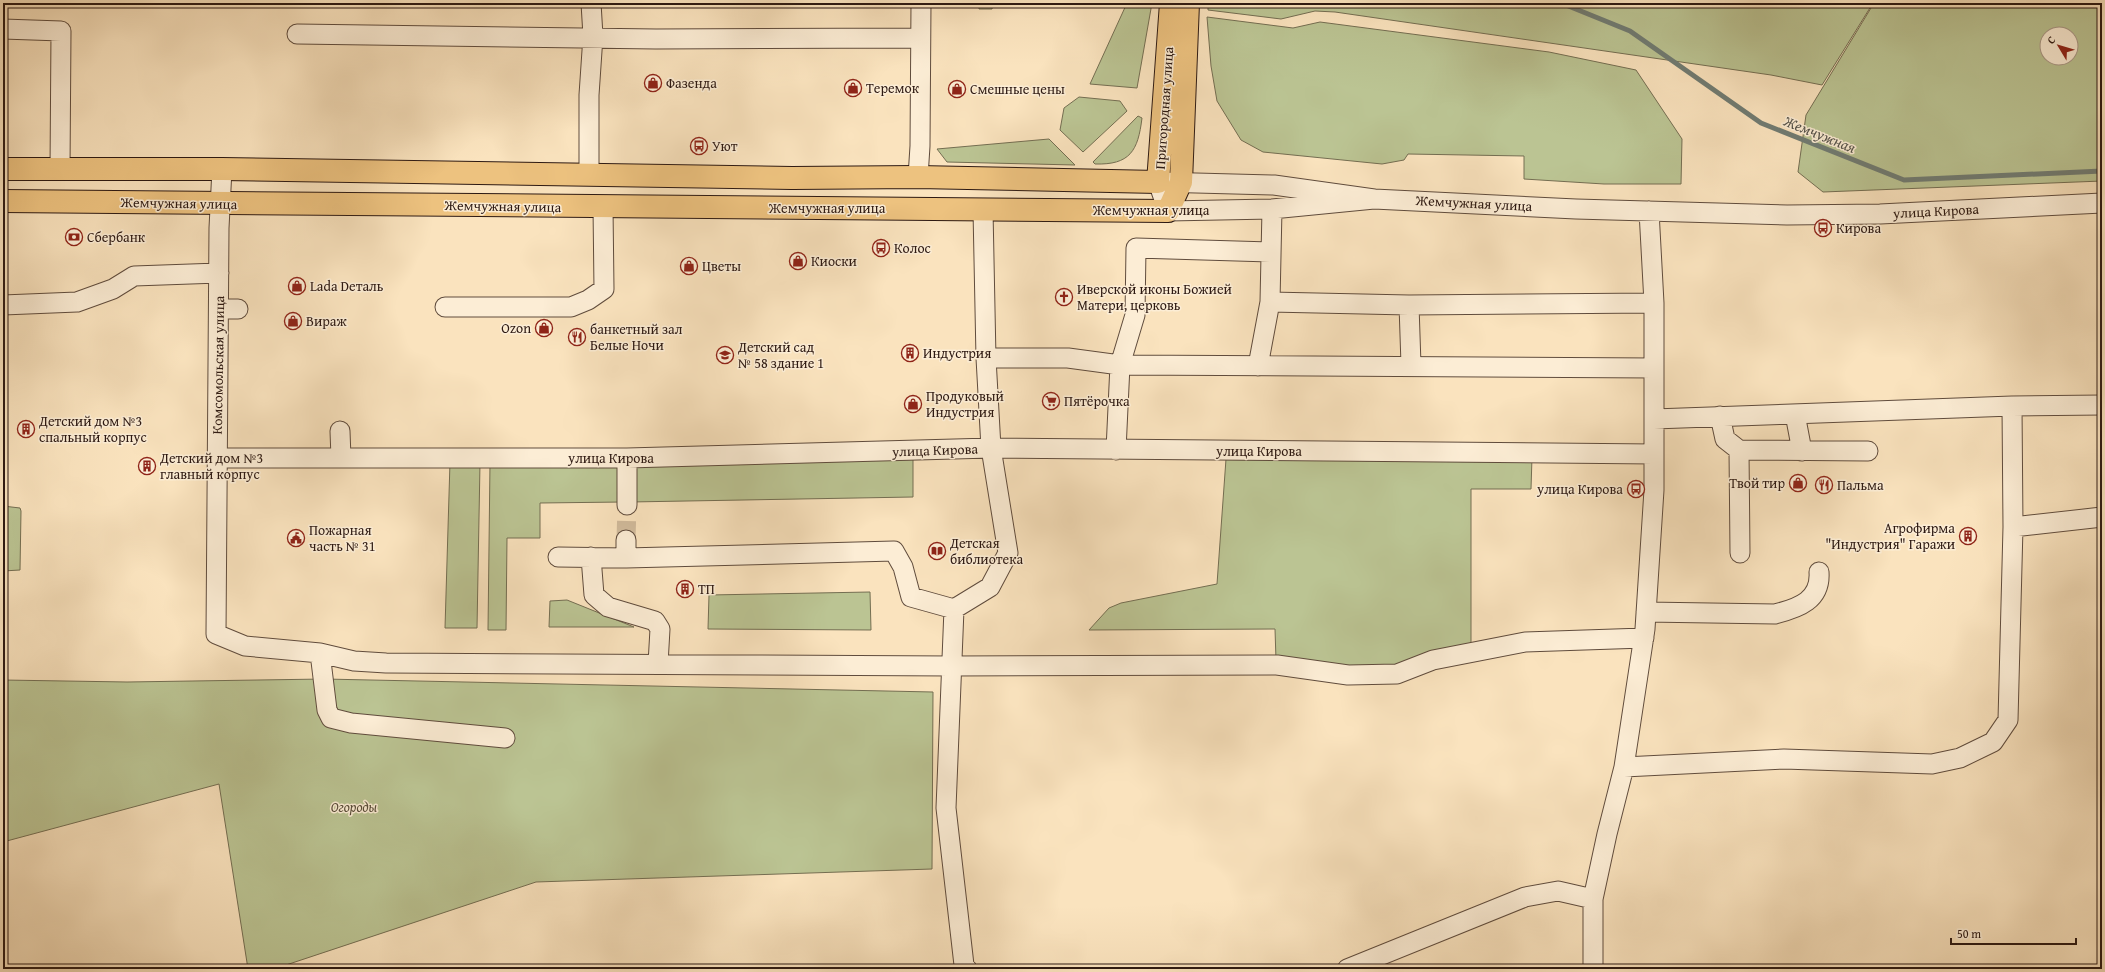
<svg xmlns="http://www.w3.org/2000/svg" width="2105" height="972" font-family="'Gentium Book Plus',serif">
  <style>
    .green { fill: #bbc493; stroke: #746e52; fill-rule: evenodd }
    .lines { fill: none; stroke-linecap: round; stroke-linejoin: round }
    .stream { stroke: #717c73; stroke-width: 5 }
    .minor-tunnel { stroke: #d1bb9c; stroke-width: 19; stroke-dasharray: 19 10; stroke-linecap: butt }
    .minor-casing { stroke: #604c3d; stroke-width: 21 }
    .major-casing { stroke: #2d1912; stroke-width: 24 }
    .minor { stroke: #fcedd5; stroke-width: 19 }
    .major { stroke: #edc27f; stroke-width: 22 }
    .labels { text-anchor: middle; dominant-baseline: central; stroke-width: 3; stroke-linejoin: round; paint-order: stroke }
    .poi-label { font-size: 14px; fill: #2d1912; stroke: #fcedd5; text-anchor: start }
    .street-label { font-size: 14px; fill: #2d1912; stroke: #fcedd5 }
    .park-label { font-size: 14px; font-style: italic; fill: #584c39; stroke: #fcedd5 }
    .water-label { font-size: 15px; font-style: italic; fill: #55534b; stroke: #fcedd5 }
  </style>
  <rect width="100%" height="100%" fill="#fae3be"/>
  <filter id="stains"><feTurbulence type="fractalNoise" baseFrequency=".005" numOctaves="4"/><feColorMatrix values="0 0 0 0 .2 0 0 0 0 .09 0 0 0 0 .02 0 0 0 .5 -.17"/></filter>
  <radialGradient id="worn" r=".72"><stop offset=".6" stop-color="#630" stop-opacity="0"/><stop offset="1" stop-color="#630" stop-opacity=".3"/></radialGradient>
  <path class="green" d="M979,3H993L992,9H979Z
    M1127,3H1152L1137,88L1090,84Z
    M1208,3H1873L1822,85L1771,75L1335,12L1315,11L1281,19L1208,10Z
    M1874,3H2102V181L1823,192L1798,172L1806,115ZM2047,34H2071V58H2047Z
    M1207,17L1293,28L1320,22L1549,52L1636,70L1682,139L1681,184H1604L1524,179V156L1408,154L1404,160L1382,164L1263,152L1241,140L1217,101L1211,66Z
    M1079,97L1120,101L1127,111L1083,152L1060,130L1064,108Z
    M1138,116L1142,118C1138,151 1130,165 1095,164L1093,162Z
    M1049,139L1075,165L947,162L937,149Z
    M913,456V497L630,502V463Z
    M1532,457L1531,489H1471V647L1395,670L1276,660L1275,629L1089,630L1109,608L1121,603L1217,584L1226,459Z
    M450,462L480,463L477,628H445Z
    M490,463H624L623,502L540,503V538H507L506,630H488Z
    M3,506L20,508L21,511L20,570L3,571Z
    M870,592L871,630L708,629L709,595Z
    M567,600L634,627H549L550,601Z
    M324,679L933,692L932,869L536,882L274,969H248L219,784L3,842V680L127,682Z"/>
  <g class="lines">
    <path class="stream" d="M1561,3L1630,31L1761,123L1904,180L2102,171"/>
    <path class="minor-tunnel" d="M626,540L627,505"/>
    <g class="minor-casing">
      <path id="minor" d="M3,29L61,31L60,169
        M297,34L656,39L920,38
        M222,169L219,228L216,634L245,646L320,653L354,661L386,663L952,666L1277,665L1348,675L1397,674L1433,660L1525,642L1644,638
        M589,175V95L593,36L591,3
        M918,177L920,146L921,3
        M1374,199L1274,185L1158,182L1168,211L1272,209L1374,199L1576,209L1787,215L1880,214L2102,203
        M1272,209L1270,302L1409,305L1654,303
        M3,305L77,302L113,289L134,276L219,273
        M1409,305L1411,365
        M445,307H571L588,300L604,289L603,207
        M219,309H238
        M986,358H1068L1120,365L1654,368
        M1258,366L1270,302
        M1795,414L1802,451
        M1720,416L1725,439L1739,450L1868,451
        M1654,419L2012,406L2102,405
        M340,431L341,458
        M1116,450L1120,365L1135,315L1136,248L1270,252
        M1739,450L1740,553
        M217,458H627L991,448L1654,454
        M627,505V458
        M2013,527L2102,517
        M626,540V558L894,551L903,567L911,597L954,609
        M558,557L626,558
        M591,557L594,595L608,607L655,621L660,629L658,664
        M1646,612L1775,614C1799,608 1821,600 1819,572
        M320,653L327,710L331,718L351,723L505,738
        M1624,767L1784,759L1932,764L1960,758L1993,742L2008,720L2013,527L2012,406
        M967,969L964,965L946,808L954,609L990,587L1008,553L991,448L986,358L983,210
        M1347,969L1525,897L1558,891L1593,899
        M1593,969V899L1607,834L1624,767L1645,629L1654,490V303L1649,211"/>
    </g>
    <g class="major-casing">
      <path id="major" d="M3,169H222L792,178L918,177L1158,182L1171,3
        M3,201L1168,211L1181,182L1188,3"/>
    </g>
    <use href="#minor" class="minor"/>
    <use href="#major" class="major"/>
  </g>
  <defs>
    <g id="shop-ring" transform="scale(0.9)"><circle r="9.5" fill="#fcedd5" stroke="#8f2418" stroke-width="1.5"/><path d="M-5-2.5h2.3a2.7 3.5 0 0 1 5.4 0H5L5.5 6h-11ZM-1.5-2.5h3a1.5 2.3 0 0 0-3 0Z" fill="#8f2418"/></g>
    <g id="bus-ring" transform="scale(0.9)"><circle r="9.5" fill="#fcedd5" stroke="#8f2418" stroke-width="1.5"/><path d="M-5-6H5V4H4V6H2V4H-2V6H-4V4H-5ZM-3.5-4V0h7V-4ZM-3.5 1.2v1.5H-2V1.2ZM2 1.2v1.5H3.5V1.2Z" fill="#8f2418"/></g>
    <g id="bank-ring" transform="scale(0.9)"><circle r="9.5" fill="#fcedd5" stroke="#8f2418" stroke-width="1.5"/><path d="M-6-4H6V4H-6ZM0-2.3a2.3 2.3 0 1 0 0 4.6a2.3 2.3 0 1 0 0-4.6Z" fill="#8f2418"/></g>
    <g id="church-ring" transform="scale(0.9)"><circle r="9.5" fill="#fcedd5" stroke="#8f2418" stroke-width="1.5"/><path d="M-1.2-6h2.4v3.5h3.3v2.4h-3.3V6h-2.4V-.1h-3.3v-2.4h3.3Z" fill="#8f2418"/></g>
    <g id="restaurant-ring" transform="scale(0.9)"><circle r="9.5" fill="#fcedd5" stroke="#8f2418" stroke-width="1.5"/><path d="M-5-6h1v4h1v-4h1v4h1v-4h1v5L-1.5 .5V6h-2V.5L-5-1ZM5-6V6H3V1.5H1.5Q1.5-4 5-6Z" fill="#8f2418"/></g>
    <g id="building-ring" transform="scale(0.9)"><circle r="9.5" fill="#fcedd5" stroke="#8f2418" stroke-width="1.5"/><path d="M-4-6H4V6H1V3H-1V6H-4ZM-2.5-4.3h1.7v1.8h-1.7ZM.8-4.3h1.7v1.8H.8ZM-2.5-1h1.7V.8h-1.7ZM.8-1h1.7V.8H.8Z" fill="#8f2418"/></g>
    <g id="school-ring" transform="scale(0.9)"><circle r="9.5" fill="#fcedd5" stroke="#8f2418" stroke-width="1.5"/><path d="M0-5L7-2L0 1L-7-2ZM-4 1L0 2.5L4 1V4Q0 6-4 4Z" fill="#8f2418"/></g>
    <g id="supermarket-ring" transform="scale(0.9)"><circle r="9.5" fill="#fcedd5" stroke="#8f2418" stroke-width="1.5"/><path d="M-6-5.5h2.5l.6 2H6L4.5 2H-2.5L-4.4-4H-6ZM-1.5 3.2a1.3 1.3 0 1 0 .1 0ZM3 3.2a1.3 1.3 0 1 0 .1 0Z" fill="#8f2418"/></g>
    <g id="civic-ring" transform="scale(0.9)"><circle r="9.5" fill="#fcedd5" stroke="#8f2418" stroke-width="1.5"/><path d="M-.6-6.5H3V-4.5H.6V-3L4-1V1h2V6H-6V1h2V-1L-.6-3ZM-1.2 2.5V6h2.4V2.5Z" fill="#8f2418"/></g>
    <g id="library-ring" transform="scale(0.9)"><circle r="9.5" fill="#fcedd5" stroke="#8f2418" stroke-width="1.5"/><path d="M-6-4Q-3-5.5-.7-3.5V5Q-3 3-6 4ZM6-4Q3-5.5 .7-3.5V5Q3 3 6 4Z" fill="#8f2418"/></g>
  </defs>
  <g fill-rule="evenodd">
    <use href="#shop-ring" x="653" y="83"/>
    <use href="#shop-ring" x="853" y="88"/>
    <use href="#shop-ring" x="957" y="89"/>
    <use href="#bus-ring" x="699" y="146"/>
    <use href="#bus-ring" x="1823" y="228"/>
    <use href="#bank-ring" x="74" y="237"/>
    <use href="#bus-ring" x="881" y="248"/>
    <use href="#shop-ring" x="798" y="261"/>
    <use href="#shop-ring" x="689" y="266"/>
    <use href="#shop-ring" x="297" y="286"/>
    <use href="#church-ring" x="1064" y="297"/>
    <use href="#shop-ring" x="293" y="321"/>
    <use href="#shop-ring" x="544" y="328"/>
    <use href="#restaurant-ring" x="577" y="337"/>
    <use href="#building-ring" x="910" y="353"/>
    <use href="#school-ring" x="725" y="355"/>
    <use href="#supermarket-ring" x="1051" y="401"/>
    <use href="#shop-ring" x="913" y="404"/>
    <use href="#building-ring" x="26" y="429"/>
    <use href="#building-ring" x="147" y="466"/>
    <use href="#shop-ring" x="1798" y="483"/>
    <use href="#restaurant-ring" x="1824" y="485"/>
    <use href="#bus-ring" x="1636" y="489"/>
    <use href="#building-ring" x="1968" y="536"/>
    <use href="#civic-ring" x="296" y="538"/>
    <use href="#library-ring" x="937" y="551"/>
    <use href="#building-ring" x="685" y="589"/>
  </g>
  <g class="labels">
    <g class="poi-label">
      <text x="666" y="83">Фазенда</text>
      <text x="866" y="88">Теремок</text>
      <text x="970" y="89">Смешные цены</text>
      <text x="712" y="146">Уют</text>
      <text x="1836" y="228">Кирова</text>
      <text x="87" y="237">Сбербанк</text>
      <text x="894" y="248">Колос</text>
      <text x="811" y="261">Киоски</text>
      <text x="702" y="266">Цветы</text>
      <text x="310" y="286">Lada Dеталь</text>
      <text x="1077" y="289">Иверской иконы Божией<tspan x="1077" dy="16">Матери, церковь</tspan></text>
      <text x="306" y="321">Вираж</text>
      <text x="531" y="328" text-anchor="end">Ozon</text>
      <text x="590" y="329">банкетный зал<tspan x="590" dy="16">Белые Ночи</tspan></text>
      <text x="738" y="347">Детский сад<tspan x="738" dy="16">№ 58 здание 1</tspan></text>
      <text x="923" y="353">Индустрия</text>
      <text x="926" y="396">Продуковый<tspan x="926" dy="16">Индустрия</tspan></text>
      <text x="1064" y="401">Пятёрочка</text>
      <text x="39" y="421">Детский дом №3<tspan x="39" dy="16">спальный корпус</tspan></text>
      <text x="160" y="458">Детский дом №3<tspan x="160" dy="16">главный корпус</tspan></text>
      <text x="1785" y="483" text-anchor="end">Твой тир</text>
      <text x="1837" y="485">Пальма</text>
      <text x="1623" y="489" text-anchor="end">улица Кирова</text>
      <text x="1955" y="528" text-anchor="end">Агрофирма<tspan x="1955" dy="16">"Индустрия" Гаражи</tspan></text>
      <text x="309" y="530">Пожарная<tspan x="309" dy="16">часть № 31</tspan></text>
      <text x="950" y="543">Детская<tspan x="950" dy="16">библиотека</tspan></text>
      <text x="698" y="589">ТП</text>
    </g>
    <g class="street-label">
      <text transform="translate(1164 108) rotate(-86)">Пригородная улица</text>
      <text transform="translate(179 203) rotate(1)">Жемчужная улица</text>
      <text transform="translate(1474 203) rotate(3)">Жемчужная улица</text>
      <text transform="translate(503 206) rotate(1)">Жемчужная улица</text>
      <text x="827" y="208">Жемчужная улица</text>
      <text x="1151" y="210">Жемчужная улица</text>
      <text transform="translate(1936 211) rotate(-3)">улица Кирова</text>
      <text transform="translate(218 365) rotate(-89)">Комсомольская улица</text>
      <text transform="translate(935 450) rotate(-2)">улица Кирова</text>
      <text x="1259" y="451">улица Кирова</text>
      <text x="611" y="458">улица Кирова</text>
    </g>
    <g class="park-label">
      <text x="354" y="807">Огороды</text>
    </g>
    <g class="water-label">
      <text transform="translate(1820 134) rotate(22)">Жемчужная</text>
    </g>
  </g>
  <rect width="2105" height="972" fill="none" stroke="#fae3be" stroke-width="16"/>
  <rect x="4" y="4" width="2097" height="964" fill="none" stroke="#2d1912" stroke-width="2"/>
  <rect x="8" y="8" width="2089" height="956" fill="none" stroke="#2d1912"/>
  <g transform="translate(2059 46) rotate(308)"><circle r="19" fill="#fcedd5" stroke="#a99887"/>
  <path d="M0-3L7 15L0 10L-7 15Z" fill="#8f2418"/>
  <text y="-6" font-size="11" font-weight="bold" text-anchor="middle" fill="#2d1912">С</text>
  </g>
  <path d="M1951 938v6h125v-6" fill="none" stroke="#2d1912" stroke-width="2"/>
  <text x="1957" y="938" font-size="12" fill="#2d1912" stroke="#fcedd5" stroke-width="3" paint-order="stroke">50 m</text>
  <rect width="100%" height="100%" filter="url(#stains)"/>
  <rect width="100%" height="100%" fill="url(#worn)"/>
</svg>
